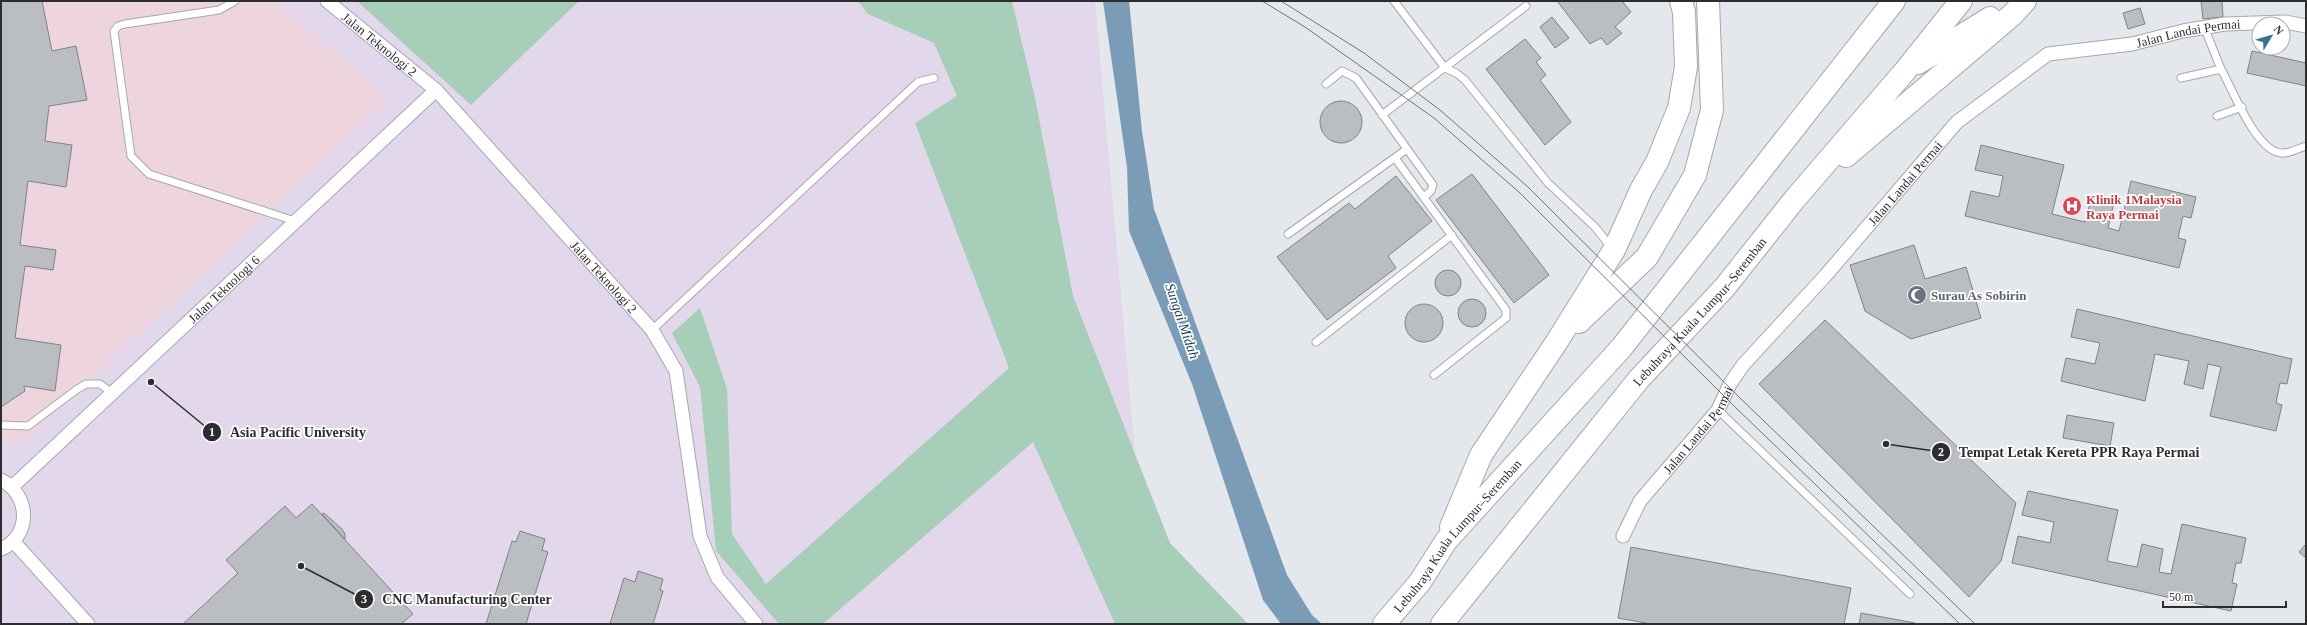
<svg xmlns="http://www.w3.org/2000/svg" width="2307" height="625" font-family="Georgia,serif">
  <style>
    .commercial { fill: #e3d7ec }
    .education { fill: #eed5dd }
    .green { fill: #a6ceb8 }
    .water { fill: #7b9cb7 }
    .building { fill: #babdc2; stroke: #808287 }
    .lines { fill: none; stroke-linecap: round; stroke-linejoin: round }
    .service-casing { stroke: #a5a8ad; stroke-width: 9 }
    .minor-casing { stroke: #a5a8ad; stroke-width: 15 }
    .motorway-casing { stroke: #a5a8ad; stroke-width: 24 }
    .service { stroke: #fff; stroke-width: 7 }
    .minor { stroke: #fff; stroke-width: 13 }
    .motorway { stroke: #fff; stroke-width: 22 }
    .tram { stroke: #727477; stroke-width: 1 }
    .labels { text-anchor: middle; dominant-baseline: central; stroke-width: 3.5; stroke-linejoin: round; paint-order: stroke }
    .street-label { font-size: 13px; fill: #2c2d2f; stroke: #fff }
    .health-label { font-size: 13px; font-weight: bold; fill: #be3a42; stroke: #fff; text-anchor: start }
    .worship-label { font-size: 13px; font-weight: bold; fill: #5b616d; stroke: #fff; text-anchor: start }
    .water-label { font-size: 14px; font-style: italic; fill: #103855; stroke: #fff }
    .leader { fill: none; stroke: #2c2d2f; stroke-width: 1.5 }
    .callout-dot { fill: #2c2d2f; stroke: #fff; stroke-width: 1.5 }
    .mark-label { font-size: 12px; text-anchor: middle; font-weight: bold; fill: #fff }
    .callout-label { font-size: 14px; text-anchor: middle; font-weight: bold; fill: #2c2d2f; stroke: #fff; stroke-width: 3.5; stroke-linejoin: round; paint-order: stroke }
  </style>
  <rect width="100%" height="100%" fill="#e4e7ec"/>
  <path class="commercial" d="M1,1H1095L1145,568L1168,624H1Z"/>
  <path class="education" d="M1,1H276L388,100L23,442H1Z"/>
  <path class="green" d="M357,1H579L471,105Z
    M858,1H1012L1035,98L1073,296L1170,543L1248,624H1115L1033,442L823,624H779L716,551L700,387L672,333L700,308L727,389L732,534L766,584L1009,368L915,123L957,96L934,43L868,14Z"/>
  <path class="water" d="M1103,1H1129L1142,131L1154,209L1287,575L1312,615L1322,624H1281L1263,600L1192,384L1129,231L1127,167Z"/>
  <path class="building" d="M1,1H42L52,51L76,46L87,100L49,106L45,141L72,145L66,187L28,181L20,245L56,250L53,270L25,266L15,338L61,345L55,391L24,386L25,391L1,407Z
    M1557,1H1622L1631,12L1615,27L1622,33L1607,45L1601,38L1590,44Z
    M2201,1H2222L2223,17L2203,19Z
    M2140,8L2145,24L2128,29L2123,13Z
    M1552,17L1569,38L1555,48L1540,27Z
    M1525,39L1541,58L1536,62L1546,75L1540,80L1571,122L1545,145L1486,69Z
    M2252,51L2306,63V86L2247,73Z
    M1320 122a21 21 0 1 1 42 0a21 21 0 1 1-42 0Z
    M1981,145L2064,165L2052,214L2085,222L2092,196L2114,202L2108,228L2119,231L2131,181L2196,197L2191,218L2183,216L2178,238L2186,240L2179,268L1965,216L1971,191L1999,197L2003,176L1975,170Z
    M1472,174L1549,275L1514,303L1436,200Z
    M1396,176L1432,221L1388,256L1396,268L1327,320L1277,257L1349,203L1355,209Z
    M1914,245L1925,279L1966,267L1981,318L1911,339L1865,311L1850,265Z
    M1435 283a13 13 0 1 1 26 0a13 13 0 1 1-26 0Z
    M1458 313a14 14 0 1 1 28 0a14 14 0 1 1-28 0Z
    M1405 323a19 19 0 1 1 38 0a19 19 0 1 1-38 0Z
    M2077,309L2292,359L2287,384L2280,383L2276,403L2282,405L2276,431L2210,416L2221,367L2208,364L2203,389L2184,384L2189,361L2155,354L2145,401L2061,381L2066,358L2095,364L2100,343L2071,337Z
    M1825,320L2016,503L2001,561L1969,597L1759,384Z
    M2067,415L2114,423L2110,446L2063,438Z
    M2028,491L2118,510L2107,561L2137,567L2142,544L2163,549L2159,572L2171,574L2182,524L2246,538L2241,563H2236L2232,583L2237,584L2231,611L2012,563L2018,536L2050,543L2054,522L2022,515Z
    M312,504L413,614L401,624H183L238,573L226,560L285,506L296,518Z
    M324,513L342,529L345,534V539L322,514Z
    M520,531L545,539L542,550L548,552L526,624H486L512,541L516,542Z
    M2306,544V558L2299,552Z
    M1631,547L1851,588L1844,624H1651L1618,618Z
    M638,571L663,579L660,590L663,591L653,624H610L624,578L635,582Z
    M1861,613L1915,623V624H1859Z"/>
  <g class="lines">
    <g class="service-casing">
      <path id="service" d="M235,1L219,10L125,24L118,26L114,31L131,156L149,174L295,221
        M1394,1L1445,68L1456,73L1465,80L1548,183L1595,227L1611,247
        M2221,69C2233,90 2256,152 2282,153C2289,154 2299,148 2306,146
        M2181,78L2221,69L2204,27
        M1326,84L1342,71L1356,78L1433,185L1431,191L1424,197
        M1382,115L1526,6
        M2217,116L2242,107
        M1395,158L1506,310V318L1434,375
        M1288,234L1407,149
        M652,330L918,82L934,78
        M1316,342L1452,235
        M1718,410L1910,594
        M1,425L28,426L76,390L86,384H100L112,393"/>
    </g>
    <g class="minor-casing">
      <g id="minor">
        <path id="s1" d="M327,1L436,90L652,330L676,371L700,536L717,577L756,624"/>
        <path d="M1,480C30,494 32,536 1,549"/>
        <path id="s2" d="M12,487L436,90"/>
        <path id="s3" d="M1623,536L1640,501L1718,410L1730,384L1743,365L1826,275L1957,122L2000,90L2048,54L2132,44L2183,31L2225,24L2285,22L2306,26"/>
        <path d="M13,541L88,624"/>
      </g>
    </g>
    <g class="motorway-casing">
      <g id="motorway">
        <path d="M1918,63L1990,18"/>
        <path d="M1846,156L2012,15L2025,1"/>
        <path d="M1579,322L1647,257L1695,175L1712,110L1708,1"/>
        <path d="M1451,527L1481,455L1556,343L1614,250L1641,190L1657,162L1679,108L1686,67L1684,12L1681,1"/>
        <path id="s4" d="M1384,624L1420,582L1446,541L1622,347L1894,1"/>
        <path id="s5" d="M1442,624L1639,379L1725,287L1794,200L1905,71L1961,1"/>
      </g>
    </g>
    <use href="#service" class="service"/>
    <use href="#minor" class="minor"/>
    <use href="#motorway" class="motorway"/>
    <path class="tram" d="M1262,1L1305,27L1434,118L1520,193L1733,405L1960,624
      M1281,1L1364,53L1440,110L1528,187L1740,398L1975,624"/>
  </g>
  <defs>
    <g id="hospital-disc" transform="scale(1)"><circle r="9.5" fill="#e0444e" stroke="#fff"/><path d="M-5-5h3v3.5h4V-5h3V5h-3V1.5h-4V5h-3Z" fill="#fff"/></g>
    <g id="mosque-disc" transform="scale(1)"><circle r="9.5" fill="#6b7280" stroke="#fff"/><path d="M3.5-4.9A6 6 0 1 0 3.5 4.9A5 5 0 1 1 3.5-4.9Z" fill="#fff"/></g>
  </defs>
  <g fill-rule="evenodd">
    <use href="#hospital-disc" x="2072" y="206"/>
    <use href="#mosque-disc" x="1917" y="295"/>
  </g>
  <g class="labels">
    <g class="street-label">
      <text stroke="none"><textPath href="#s3" startOffset="790">Jalan Landai Permai</textPath></text>
      <text stroke="none"><textPath href="#s1" startOffset="68">Jalan Teknologi 2</textPath></text>
      <text stroke="none"><textPath href="#s3" startOffset="454">Jalan Landai Permai</textPath></text>
      <text stroke="none"><textPath href="#s1" startOffset="392">Jalan Teknologi 2</textPath></text>
      <text stroke="none"><textPath href="#s2" startOffset="290">Jalan Teknologi 6</textPath></text>
      <text stroke="none"><textPath href="#s5" startOffset="405">Lebuhraya Kuala Lumpur–Seremban</textPath></text>
      <text stroke="none"><textPath href="#s3" startOffset="131">Jalan Landai Permai</textPath></text>
      <text stroke="none"><textPath href="#s4" startOffset="115">Lebuhraya Kuala Lumpur–Seremban</textPath></text>
    </g>
    <g class="health-label">
      <text x="2086" y="199">Klinik 1Malaysia<tspan x="2086" dy="15">Raya Permai</tspan></text>
    </g>
    <g class="worship-label">
      <text x="1931" y="295">Surau As Sobirin</text>
    </g>
    <g class="water-label">
      <text transform="translate(1182 321) rotate(71)">Sungai Midah</text>
    </g>
  </g>
  <path class="leader" d="M151 382L212 432M1886 444L1941 452M301 566L364 599"/>
  <g class="callout-dot">
    <circle cx="151" cy="382" r="4"/>
    <circle cx="1886" cy="444" r="4"/>
    <circle cx="301" cy="566" r="4"/>
    <circle cx="212" cy="432" r="10"/>
    <circle cx="1941" cy="452" r="10"/>
    <circle cx="364" cy="599" r="10"/>
  </g>
  <g class="mark-label">
    <text x="212" y="436">1</text>
    <text x="1941" y="456">2</text>
    <text x="364" y="603">3</text>
  </g>
  <g class="callout-label">
    <text x="298" y="437">Asia Pacific University</text>
    <text x="2079" y="457">Tempat Letak Kereta PPR Raya Permai</text>
    <text x="467" y="604">CNC Manufacturing Center</text>
  </g>
  <rect width="2307" height="625" fill="none" stroke="#2c2d2f" stroke-width="4"/>
  <g transform="translate(2271 36) rotate(52)"><circle r="19" fill="#ffffff" stroke="#ababac"/>
  <path d="M0-3L7 15L0 10L-7 15Z" fill="#38738b"/>
  <text y="-6" font-size="11" font-weight="bold" text-anchor="middle" fill="#2c2d2f">N</text>
  </g>
  <path d="M2163 601v6h123v-6" fill="none" stroke="#2c2d2f" stroke-width="2"/>
  <text x="2169" y="601" font-size="12" fill="#2c2d2f" stroke="#ffffff" stroke-width="3" paint-order="stroke">50 m</text>
</svg>
